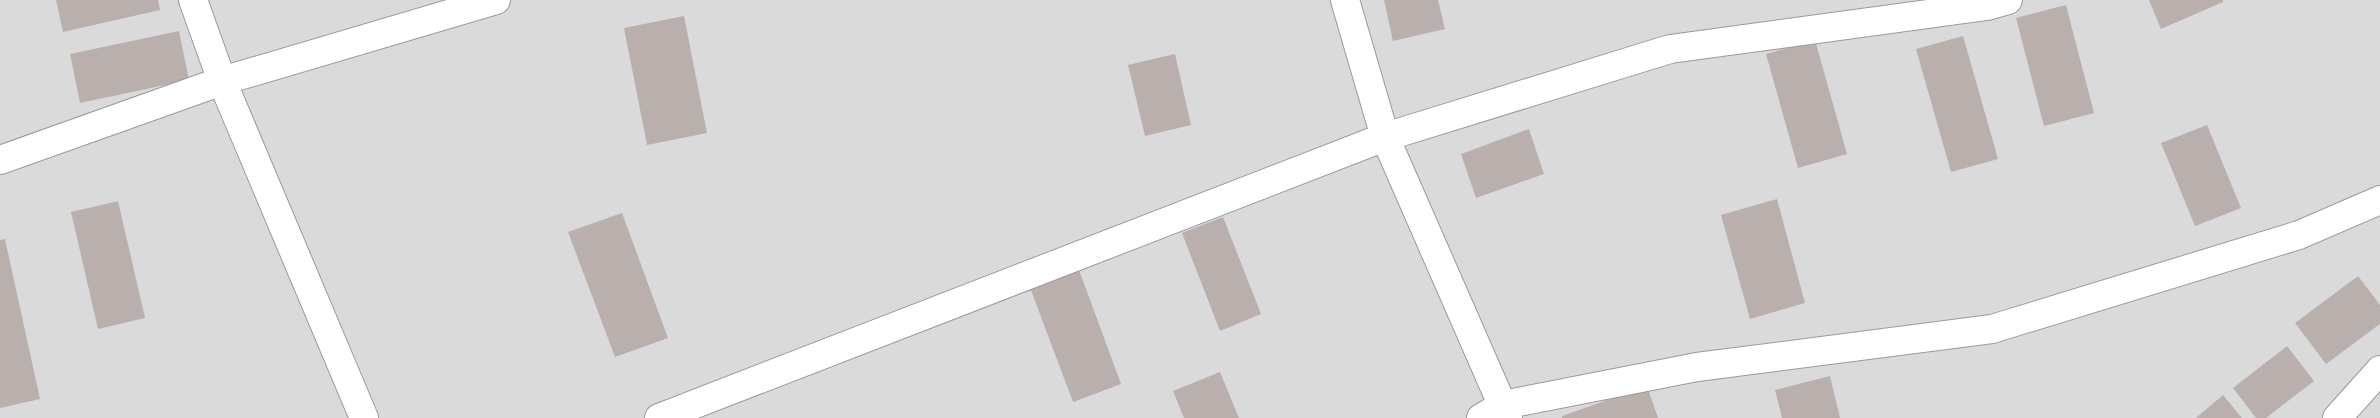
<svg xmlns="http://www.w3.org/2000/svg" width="2380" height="418" font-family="Poppins,sans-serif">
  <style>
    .residential { fill: #dadada }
    .building { fill: #b9b0ad }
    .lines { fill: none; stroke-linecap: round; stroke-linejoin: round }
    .minor-casing { stroke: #9a9a9a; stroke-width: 30 }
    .minor { stroke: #fff; stroke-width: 28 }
  </style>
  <rect width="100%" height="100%" fill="#ece8e4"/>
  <path class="residential" d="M0,0H2380V418H0Z"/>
  <path class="building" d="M56,0H158L160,10L63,32Z
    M1384,0H1438L1445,29L1393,41Z
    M2149,0H2223V2L2161,29Z
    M2066,5L2094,113L2044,126L2016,18Z
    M684,16L707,133L647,145L624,28Z
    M179,31L189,80L80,103L70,54Z
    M1963,36L1998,159L1951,172L1916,49Z
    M1815,40L1847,154L1798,168L1766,54Z
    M1175,54L1191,125L1145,136L1128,65Z
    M2207,125L2241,208L2195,226L2161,143Z
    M1529,129L1544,174L1476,198L1461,154Z
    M1777,199L1805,303L1750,319L1721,215Z
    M118,201L145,318L98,329L71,212Z
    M622,213L668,338L615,357L568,232Z
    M1223,217L1261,314L1220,331L1182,233Z
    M5,239L40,399L0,408V240Z
    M1075,259L1121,384L1073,402L1026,277Z
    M2358,276L2380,305V324L2326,364L2295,323Z
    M2287,346L2314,381L2266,418H2256L2233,388Z
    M1220,372L1239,418H1184L1173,391Z
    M1830,376L1840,418H1782L1775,390Z
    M1647,386L1658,418H1562V416Z
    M2223,395L2242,418H2196Z"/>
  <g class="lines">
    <g class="minor-casing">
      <path id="minor" d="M193,0L222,81L364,418
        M1345,0L1385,137L1508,418
        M0,160L222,81L496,0
        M659,418L1385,137L1670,49L1987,6L2008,0
        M1481,418L1503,405L1697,367L1992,329L2299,235L2380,200
        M2337,418L2380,370"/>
    </g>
    <use href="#minor" class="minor"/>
  </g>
</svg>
